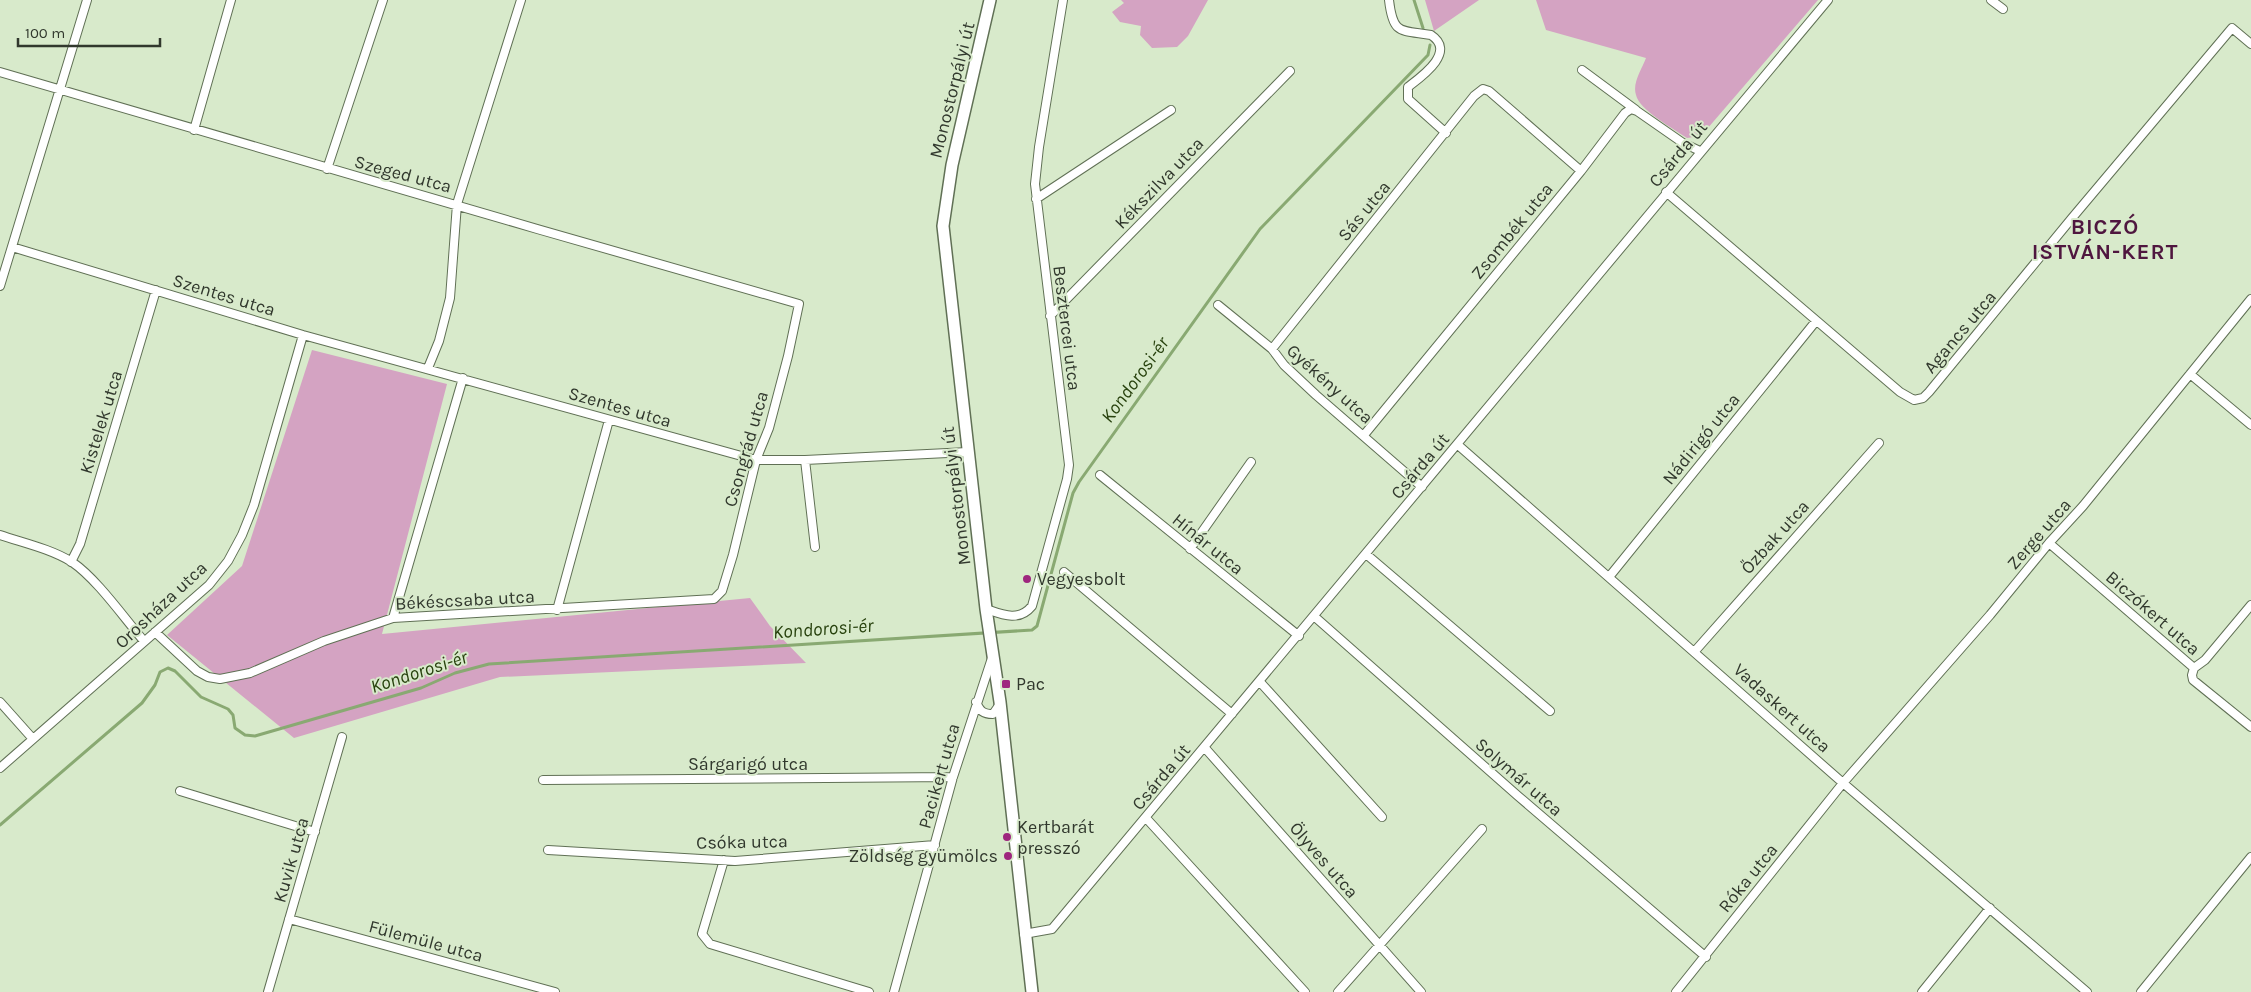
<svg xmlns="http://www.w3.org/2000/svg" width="2251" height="992" font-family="Karla,sans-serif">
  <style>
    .green { fill: #d4a3c2 }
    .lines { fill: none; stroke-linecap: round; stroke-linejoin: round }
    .stream { stroke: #89a972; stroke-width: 3 }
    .street-casing { stroke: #607055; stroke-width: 10 }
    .secondary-casing { stroke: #607055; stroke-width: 14 }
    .street { stroke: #fff; stroke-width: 8 }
    .secondary { stroke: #fff; stroke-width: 11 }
    .poi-dot { fill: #9e267e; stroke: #d8eacb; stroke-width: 2 }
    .labels { text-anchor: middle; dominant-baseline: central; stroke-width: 4; stroke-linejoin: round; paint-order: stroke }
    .street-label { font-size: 18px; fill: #31382d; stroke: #d8eacb }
    .poi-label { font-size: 18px; fill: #31382d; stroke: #d8eacb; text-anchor: start }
    .water-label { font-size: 19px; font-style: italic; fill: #28420e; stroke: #d8eacb }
    .district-label { font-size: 22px; font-weight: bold; letter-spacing: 1px; fill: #4f163f; stroke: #d8eacb }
  </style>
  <rect width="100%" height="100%" fill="#d8eacb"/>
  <path class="green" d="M1121,0H1208L1188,36L1177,47L1152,48L1140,35L1141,26L1120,22L1112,12L1124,3Z
    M1425,0H1479L1434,31Z
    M1536,0H1818L1701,136L1687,138C1674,129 1639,110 1636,95C1632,83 1642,69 1646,58L1546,30Z
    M312,350L447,384L382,634L750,598L770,626L806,663L500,677L294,738L167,635L242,566Z"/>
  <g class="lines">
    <path class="stream" d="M1414,0L1423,28
      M0,825L142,703L155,685L160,672L168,668L175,671L201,697L228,709L233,715L235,728L245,735L255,736L421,688L455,673L489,664L1032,630L1037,626L1073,493L1079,482L1260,229L1428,55L1430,45"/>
    <g class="street-casing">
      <path id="street" d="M1389,0C1393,35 1400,30 1431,35C1457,52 1421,77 1408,87V99L1446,133
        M1991,0L2003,9
        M1582,70L1636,110
        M0,72C267,149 532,229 799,304L788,356L769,428L756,460L733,555L722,591L714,599L393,618L324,641L250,673L220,679L208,677L197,671L155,632
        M194,130L231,0
        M327,169L383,0
        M1666,192L1900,392L1914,400L1923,398L1929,392L2072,218L2232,28L2251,44
        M1036,199L1171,110
        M12,247L303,335L756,460H805L968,452
        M0,286L87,0
        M1218,305L1272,349L1284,365L1316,395L1422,487
        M1050,316L1290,71
        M1272,349L1474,96L1483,89L1489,91L1581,171
        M428,368L439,341L450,298L457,204L521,0
        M2190,374L2251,425
        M1364,435L1581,171L1625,113L1631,109L1637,111L1683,143L1700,151
        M1458,445L1843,783L2087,992
        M805,460L815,547
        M1100,475L1299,636
        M0,535C24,543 51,549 72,562C97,579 124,618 144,641
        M2049,543L2194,668
        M1190,549L1251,462
        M1366,554L1550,711
        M71,562L80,544L156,290
        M1064,572L1232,714
        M1609,577L1816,321
        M2251,605L2205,660L2194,668L2192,675L2193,680L2251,727
        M986,609C1003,615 1019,622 1032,606L1067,479L1069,465L1035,184L1039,147L1063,0
        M557,610L609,420
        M1315,617L1518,796L1706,957
        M393,618L463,378
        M1695,651L1879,443
        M1260,682L1382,817
        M0,702L33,739
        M976,702C980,711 983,714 993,714L1000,704
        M1205,748L1421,992
        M0,768L209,585L228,561L242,535L254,505L303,335
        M543,780L953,777
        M180,791L315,832
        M1146,818L1305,992
        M548,850L735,861L935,845
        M724,860L702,934L710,944L869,992
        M289,919L555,992
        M1024,934L1052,929C1313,621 1567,308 1828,0
        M268,992L342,737
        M894,992L953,777L992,658
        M1338,992L1482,829
        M1676,992L1843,783L1990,615L2049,543L2083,506L2251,299
        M1922,992L1990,908
        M2141,992L2251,857"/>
    </g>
    <g class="secondary-casing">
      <path id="secondary" d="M990,0L952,165L943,226L986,609L1000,702L1032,992"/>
    </g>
    <use href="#street" class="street"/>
    <use href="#secondary" class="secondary"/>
  </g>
  <g class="poi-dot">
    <circle cx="1027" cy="579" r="5"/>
    <rect x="1001" y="679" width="10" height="10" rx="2.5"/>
    <circle cx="1007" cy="837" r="5"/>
    <circle cx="1008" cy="856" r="5"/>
  </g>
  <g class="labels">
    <g class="street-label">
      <text transform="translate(952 90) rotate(-76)">Monostorpályi út</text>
      <text transform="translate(1678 154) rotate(-50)">Csárda út</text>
      <text transform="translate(403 174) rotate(15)">Szeged utca</text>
      <text transform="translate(1159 183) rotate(-46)">Kékszilva utca</text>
      <text transform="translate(1364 211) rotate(-51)">Sás utca</text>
      <text transform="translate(1512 231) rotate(-51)">Zsombék utca</text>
      <text transform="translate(224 295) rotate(17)">Szentes utca</text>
      <text transform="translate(1067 328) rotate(83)">Besztercei utca</text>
      <text transform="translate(1960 332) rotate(-50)">Agancs utca</text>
      <text transform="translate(1330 384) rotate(42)">Gyékény utca</text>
      <text transform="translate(620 407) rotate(16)">Szentes utca</text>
      <text transform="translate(101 422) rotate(-73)">Kistelek utca</text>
      <text transform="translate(1701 439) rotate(-51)">Nádirigó utca</text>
      <text transform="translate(746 449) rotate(-74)">Csongrád utca</text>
      <text transform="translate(1420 466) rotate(-50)">Csárda út</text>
      <text transform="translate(956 496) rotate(-97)">Monostorpályi út</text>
      <text transform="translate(2039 534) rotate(-49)">Zerge utca</text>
      <text transform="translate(1775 537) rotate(-48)">Őzbak utca</text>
      <text transform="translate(1208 544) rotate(39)">Hínár utca</text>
      <text transform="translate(465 600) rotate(-3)">Békéscsaba utca</text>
      <text transform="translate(161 605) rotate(-43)">Orosháza utca</text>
      <text transform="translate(2153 613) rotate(41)">Biczókert utca</text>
      <text transform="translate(1782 708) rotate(42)">Vadaskert utca</text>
      <text x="748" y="764">Sárgarigó utca</text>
      <text transform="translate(939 776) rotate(-74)">Pacikert utca</text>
      <text transform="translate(1161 777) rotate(-50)">Csárda út</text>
      <text transform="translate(1519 777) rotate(41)">Solymár utca</text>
      <text transform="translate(742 842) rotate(-1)">Csóka utca</text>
      <text transform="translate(291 860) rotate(-74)">Kuvik utca</text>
      <text transform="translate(1324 860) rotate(49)">Ölyves utca</text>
      <text transform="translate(1748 878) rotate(-51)">Róka utca</text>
      <text transform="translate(426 941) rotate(15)">Fülemüle utca</text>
    </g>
    <g class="poi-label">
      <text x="1037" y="579">Vegyesbolt</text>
      <text x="1016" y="684">Pac</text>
      <text x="1017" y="827">Kertbarát<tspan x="1017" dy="21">presszó</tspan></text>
      <text x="998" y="856" text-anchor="end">Zöldség gyümölcs</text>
    </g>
    <g class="water-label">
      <text transform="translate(1135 380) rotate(-54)">Kondorosi-ér</text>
      <text transform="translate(823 629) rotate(-4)">Kondorosi-ér</text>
      <text transform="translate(419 672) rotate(-18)">Kondorosi-ér</text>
    </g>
    <g class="district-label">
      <text x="2105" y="227">BICZÓ<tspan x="2105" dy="25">ISTVÁN-KERT</tspan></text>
    </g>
  </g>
  <path d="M18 38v8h142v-8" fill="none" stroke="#31382d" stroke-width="2.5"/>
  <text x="25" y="38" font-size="15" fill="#31382d" stroke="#d8eacb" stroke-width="4" paint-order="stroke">100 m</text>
</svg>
